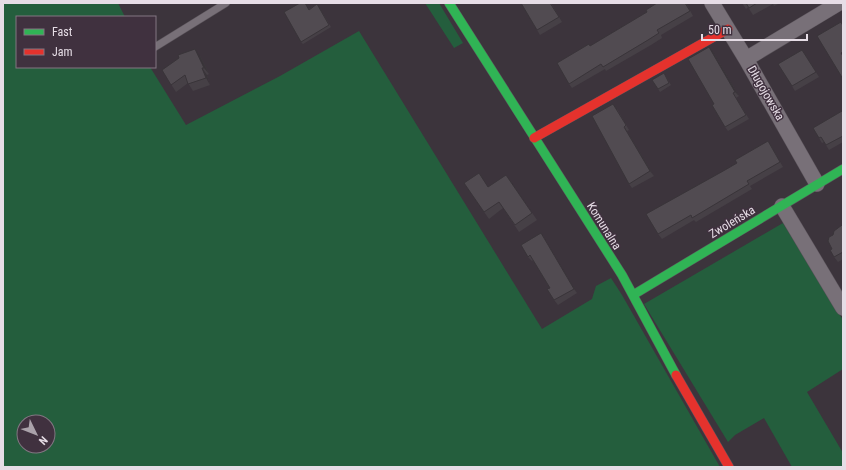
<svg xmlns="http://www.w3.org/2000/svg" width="846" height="470" font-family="'Roboto Condensed',sans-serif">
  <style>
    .green { fill: #245e3d; fill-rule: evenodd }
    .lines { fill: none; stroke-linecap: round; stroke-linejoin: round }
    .lane-casing { stroke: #5a535a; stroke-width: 8 }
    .street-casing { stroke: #5a535a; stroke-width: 16 }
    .fast-casing { stroke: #5a535a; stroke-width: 10 }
    .jam-casing { stroke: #5a535a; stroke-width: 10 }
    .lane { stroke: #787078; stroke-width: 7 }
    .street { stroke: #787078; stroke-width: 15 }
    .fast { stroke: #30b455; stroke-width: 9 }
    .jam { stroke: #e5322d; stroke-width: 9 }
    .wall { fill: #464046 }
    .shaded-wall { fill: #393439 }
    .building { fill: #514b51; stroke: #393439 }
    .labels { text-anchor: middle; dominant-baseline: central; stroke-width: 3; stroke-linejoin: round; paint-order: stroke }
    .street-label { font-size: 12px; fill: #e6dde6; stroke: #40313f }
  </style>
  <rect width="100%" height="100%" fill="#3c343c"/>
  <path class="green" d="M3,3H118L125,17H17V67H150L186,125L280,76L359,31L542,329L592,299L596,286L611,278L622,295L720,467H3ZM24,422H48V446H24Z
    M425,3H439L463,43L454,48Z
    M783,223L843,320V369L807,392L843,453V467H792L764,418L735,435L728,442L644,304Z"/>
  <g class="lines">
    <g class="lane-casing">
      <path id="lane" d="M155,47L226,3"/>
    </g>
    <g class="street-casing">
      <path id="street" d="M712,3L746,59L817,184
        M746,59L839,3
        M782,206L843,308"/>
    </g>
    <g class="fast-casing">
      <path id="fast" d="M449,3L622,275L676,375
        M633,295L843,169"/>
    </g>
    <g class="jam-casing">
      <path id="jam" d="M534,138L728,29
        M676,375L729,467"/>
    </g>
    <use href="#lane" class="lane"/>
    <use href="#street" class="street"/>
    <use href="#fast" class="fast"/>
    <use href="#jam" class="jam"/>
  </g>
  <path class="wall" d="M521,3H551L562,22L540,35Z
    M657,3H686L693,16L661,35L662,38L651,45L606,71L605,69L572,88L569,84L590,46L647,12Z
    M742,3H780L774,6L773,4L753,15L748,7L746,9Z
    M317,4L331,27L303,44L301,42L309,9Z
    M802,50L819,77L795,91L792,86Z
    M713,52L739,96L736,98L749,119L728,131L725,127L714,104Z
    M200,56L209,74L207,75L210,85L193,91L188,83L176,92L162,70Z
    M664,73L671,85L660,92L652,80Z
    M617,109L629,130L627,131L654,176L632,188L629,184Z
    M843,112V142L829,150L824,142L822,143L819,138Z
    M768,141L783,167L750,186L752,189L696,222L694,220L662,239L658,234L725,170L737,163Z
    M506,175L537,220L519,232L503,208L489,219L464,183L488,187Z
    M843,226V259L838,262L834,257L832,249L833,235Z
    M541,233L577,293L558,305L554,300L550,288L533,260L532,261L528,257Z"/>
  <path class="shaded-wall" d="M709,47L713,52L739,96L735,92Z
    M195,49L200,56L209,74L204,68Z
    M202,68L207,75L210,85L206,78Z
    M624,127L627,131L654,176L650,171Z
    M541,233L577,293L574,289Z"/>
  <path class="building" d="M300,3H305L309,10L317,4L329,25L301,42L284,12Z
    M521,3H550L559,17L537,30Z
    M657,3H685L690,11L657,30L659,33L648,40L603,67L601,64L569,84L557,63L589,44L590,46L647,12L646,10Z
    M746,3H757L749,8Z
    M841,22L843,26V52L841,53L843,56V79L817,36Z
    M709,47L735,92L733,93L746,115L725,127L712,105L714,104L688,59Z
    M195,49L204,68H202L206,78L188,84L185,75L171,85L162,70L179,58L178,55Z
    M802,50L816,72L792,86L778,64Z
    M664,73L669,83L658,89L652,80Z
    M613,104L626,125L624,127L650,171L629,184L592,116Z
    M842,111L843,113V136L826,145L821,137L819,138L813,128Z
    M768,141L780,162L747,181L749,184L692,218L691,215L658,234L646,214L725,170L737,163L735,160Z
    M479,173L488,187L506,175L532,213L515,225L499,202L484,212L464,183Z
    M842,225L843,227V252L834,257L830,250L832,249L828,241L829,237L833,235L834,231Z
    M541,233L574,289L554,300L547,289L550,288L530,255L528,257L521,245Z"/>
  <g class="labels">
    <g class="street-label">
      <text transform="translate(766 93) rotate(60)">Długojowska</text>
      <text transform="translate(732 222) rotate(-31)">Zwoleńska</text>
      <text transform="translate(604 226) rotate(58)">Komunalna</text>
    </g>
  </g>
  <rect width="846" height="470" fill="none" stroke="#e6dde6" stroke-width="8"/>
  <rect x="16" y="16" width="140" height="52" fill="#40313f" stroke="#827682"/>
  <rect x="24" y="29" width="20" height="6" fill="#30b455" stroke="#827682"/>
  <text x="52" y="36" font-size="12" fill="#e6dde6">Fast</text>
  <rect x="24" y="49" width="20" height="6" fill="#e5322d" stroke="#827682"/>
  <text x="52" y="56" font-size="12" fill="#e6dde6">Jam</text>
  <g transform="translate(36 434) rotate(133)"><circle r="19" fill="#40313f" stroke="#827682"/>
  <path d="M0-3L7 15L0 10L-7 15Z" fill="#aaa2aa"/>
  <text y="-6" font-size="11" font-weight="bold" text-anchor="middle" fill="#e6dde6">N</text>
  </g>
  <path d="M702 34v6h105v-6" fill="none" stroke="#e6dde6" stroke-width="2"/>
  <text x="708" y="34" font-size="12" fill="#e6dde6" stroke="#40313f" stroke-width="3" paint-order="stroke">50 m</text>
</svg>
